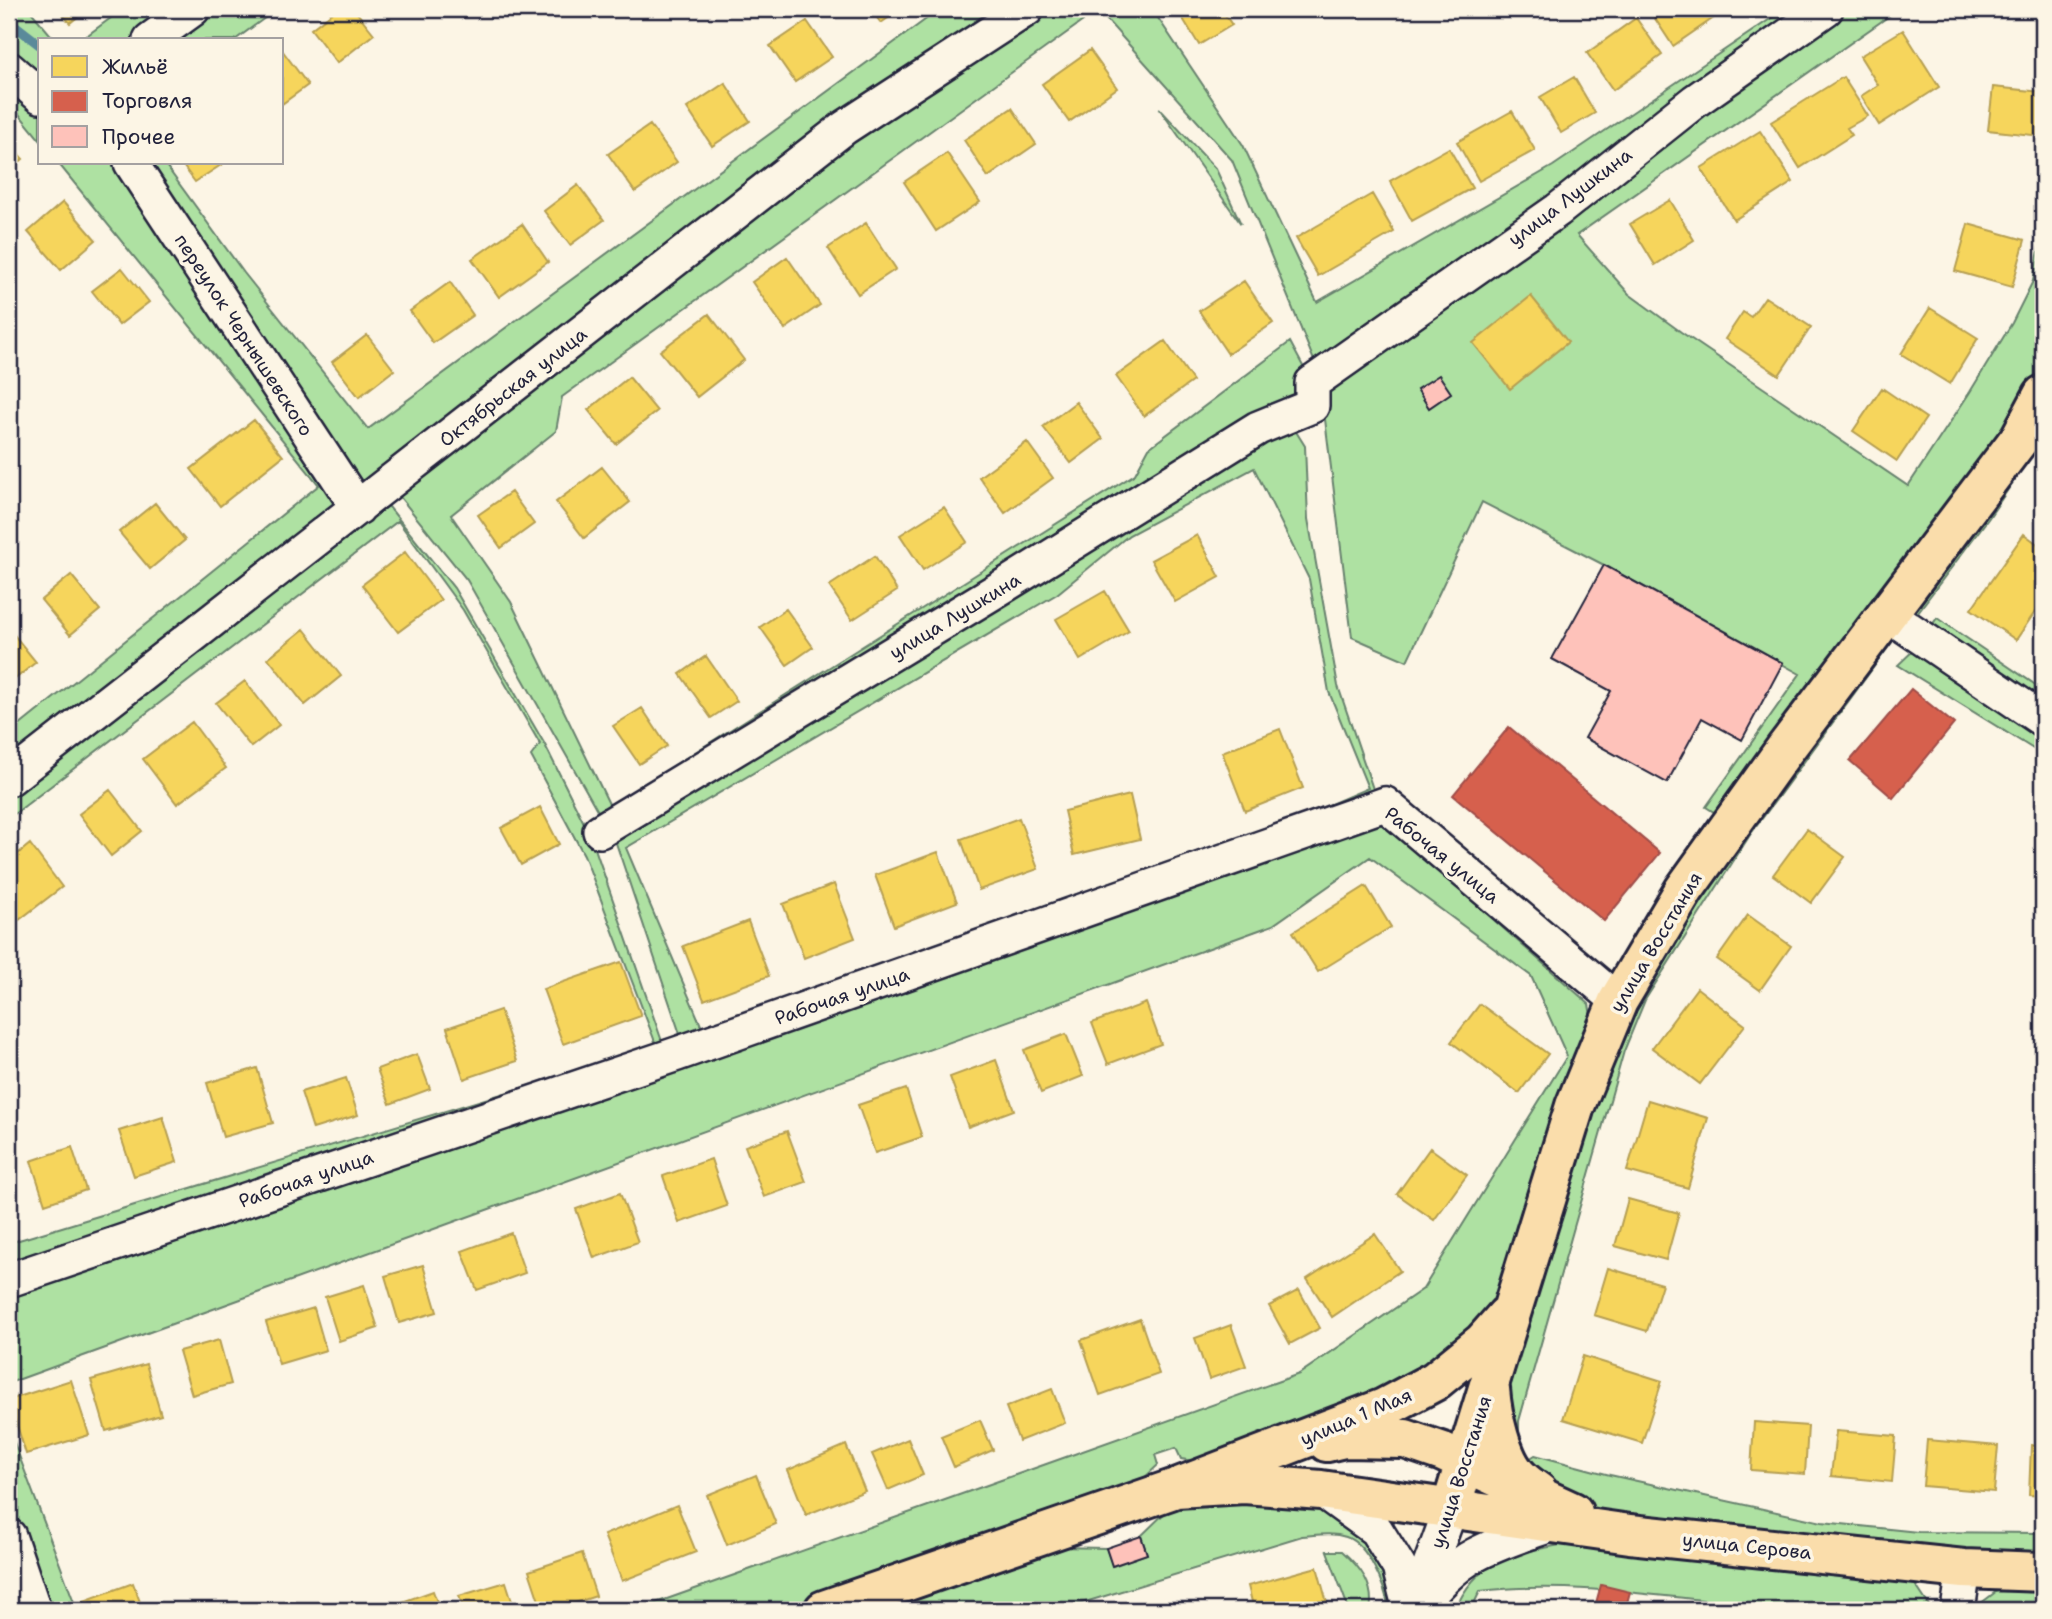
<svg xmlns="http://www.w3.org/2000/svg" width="2052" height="1619" font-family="'Shantell Sans',sans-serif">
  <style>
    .green { fill: #aee1a2; stroke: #68826e; stroke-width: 2 }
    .homes { fill: #f6d55c; stroke: #b69f52; stroke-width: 2 }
    .shops { fill: #d6604d; stroke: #a04d48; stroke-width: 2 }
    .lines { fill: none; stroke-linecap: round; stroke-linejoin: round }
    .stream { stroke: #5a8a9a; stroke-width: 10 }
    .building { fill: #fec2ba; stroke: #22223b; stroke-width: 2 }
    .minor-casing { stroke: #22223b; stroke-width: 38 }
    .major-casing { stroke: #22223b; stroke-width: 44 }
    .minor { stroke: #fcf5e5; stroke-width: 33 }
    .major { stroke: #faddab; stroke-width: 38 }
    .labels { text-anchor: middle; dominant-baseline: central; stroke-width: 7; stroke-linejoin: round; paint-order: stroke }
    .street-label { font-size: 19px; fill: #22223b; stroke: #fcf5e5 }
  </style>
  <rect width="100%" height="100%" fill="#fcf5e5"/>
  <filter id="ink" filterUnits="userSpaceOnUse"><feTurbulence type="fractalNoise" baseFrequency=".0143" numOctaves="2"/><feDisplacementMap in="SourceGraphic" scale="14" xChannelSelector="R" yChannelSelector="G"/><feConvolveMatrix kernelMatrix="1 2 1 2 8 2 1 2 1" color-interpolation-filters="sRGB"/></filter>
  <g filter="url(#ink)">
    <path class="green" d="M9,9H29L55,40H40V85L9,57Z
      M123,9H181L138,40H81Z
      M210,9H277L235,40H167Z
      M940,9H1010L361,495L141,163H164L244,273L368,429Z
      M1040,9H1075L1083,21L562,397L556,431L451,515L511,602L610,806L1135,474L1149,448L1290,342L1312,383L1292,406L604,822L467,580L395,491L850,133Z
      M1097,9H1152L1243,145L1317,302L1553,166L1785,9H1808L1550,203L1317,368L1232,160Z
      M1846,9H1899L1577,235L1629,294L1681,332L1908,486L1970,392L2012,323L2033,281L2043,230V363L2006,428L1717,814L1706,807L1800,674L1604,565L1482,502L1407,661L1352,637L1323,403L1324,387L1831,18Z
      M9,81L40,106V140L9,102Z
      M1159,108L1216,169L1241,224Z
      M58,163H122L346,504L9,766V734L319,485Z
      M2043,428V438L1988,519L1912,620L1907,617Z
      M1295,430L1305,446L1308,519L1338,686L1375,795L1252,838L1368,788L1329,692L1309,579L1254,468L1129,535L1057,594L626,848L703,1030L682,1040L613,834L1250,448Z
      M385,502L454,588L544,743L591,837L665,1050L9,1271V1243L657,1047L584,855L531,756L540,744L463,610L398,521L9,818V795L364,517Z
      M1937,618L2043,690V707L1928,631Z
      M1892,636L1895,638L1750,835L1645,1000L1624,1051L1519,1421V1434L1514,1441L1509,1391L1530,1316L1595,1102L1640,996L1746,833Z
      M1918,646L2043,731V755L1898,665Z
      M1382,821L1589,1004L1592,1022L1496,1300L1434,1367L1200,1462L1181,1459L1176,1448L1155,1455L1158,1465L1140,1482L778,1610H636L1299,1374L1423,1289L1567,1056L1531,976L1370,857L1273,925L9,1383V1289Z
      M9,1429L77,1610H47L21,1536L9,1489Z
      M1535,1455L1610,1475L1822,1522L1918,1532L2043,1533V1556L1969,1553L1624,1518L1576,1503L1526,1461Z
      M1228,1497L1334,1510L1358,1527L1395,1592L1389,1609C1385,1587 1369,1545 1346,1537C1332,1532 1317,1535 1302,1536L1059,1610H872L1055,1547L1106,1548L1113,1566L1147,1554L1141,1536L1174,1504Z
      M1560,1545L1659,1551L1914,1583L1932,1610C1889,1610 1846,1613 1804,1610C1696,1603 1588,1579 1480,1591L1471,1610H1455C1476,1560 1511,1554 1560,1545Z
      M1327,1551H1342C1360,1567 1375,1585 1370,1610H1349Z
      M1997,1591L2043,1592V1610H1972Z"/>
    <path class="homes" d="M58,9H87L70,23Z
      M337,9H354L374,34L337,63L311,29Z
      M870,9H901L881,23Z
      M1177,9H1221L1232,25L1199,45Z
      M1653,9H1714L1718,15L1673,46L1650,11Z
      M1636,18L1662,55L1613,90L1587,53Z
      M807,21L832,57L795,82L770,46Z
      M1903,30L1939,87L1879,125L1861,96L1878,85L1860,56Z
      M282,50L308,85L282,104Z
      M1090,50L1117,88L1069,122L1042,84Z
      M1574,77L1595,113L1561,133L1540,97Z
      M1843,77L1868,116L1847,128L1852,135L1800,168L1771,122Z
      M725,83L750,121L712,146L687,108Z
      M1993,87L2043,92L2041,136L1988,130Z
      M1012,108L1036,144L988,177L964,140Z
      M1512,111L1535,150L1479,181L1457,142Z
      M650,125L677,162L635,192L608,154Z
      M1760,131L1793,182L1734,220L1701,168Z
      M9,144L23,159L9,171Z
      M1449,148L1472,188L1412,221L1390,181Z
      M947,153L980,202L936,231L904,182Z
      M181,163H224L195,182Z
      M578,185L604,220L570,245L544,211Z
      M1372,194L1394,232L1318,276L1296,238Z
      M1670,200L1694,240L1655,265L1630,224Z
      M63,202L96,240L61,270L28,232Z
      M866,223L896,269L858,294L828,248Z
      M522,224L548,262L499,297L472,259Z
      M1968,224L2025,240L2012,287L1955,271Z
      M787,257L820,305L785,329L752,282Z
      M122,268L149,302L119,325L92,291Z
      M1244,281L1273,323L1228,354L1199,311Z
      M450,282L473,315L433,343L410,311Z
      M1531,296L1568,342L1510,389L1473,343Z
      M1765,297L1811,327L1779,375L1725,339L1743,312L1751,317Z
      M1930,308L1978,338L1950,384L1901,354Z
      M709,314L744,360L697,397L660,351Z
      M367,335L394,370L359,397L332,362Z
      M1165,341L1193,381L1144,416L1116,376Z
      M629,377L657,411L616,444L588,410Z
      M1882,388L1926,418L1897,461L1853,431Z
      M1076,402L1103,439L1071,463L1043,427Z
      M254,420L283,456L220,506L191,469Z
      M1027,442L1053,478L1005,513L979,477Z
      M602,467L630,502L584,538L556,502Z
      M511,492L534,524L501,548L478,515Z
      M155,503L185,540L150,569L119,532Z
      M944,507L967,542L923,570L900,535Z
      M2024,534L2043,548V600L2016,640L1971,609Z
      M1197,535L1220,577L1175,602L1151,560Z
      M405,552L441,600L398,632L362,585Z
      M875,556L897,591L852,620L829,586Z
      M71,575L100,610L70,635L41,600Z
      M1105,591L1129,631L1080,660L1056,619Z
      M786,609L813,647L787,665L760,627Z
      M304,629L341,676L305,705L268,658Z
      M10,630L36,662L9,684V631Z
      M706,656L737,701L711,718L680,674Z
      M245,681L279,725L251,747L216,703Z
      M642,708L667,746L639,764L613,726Z
      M192,722L226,768L177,804L143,759Z
      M1280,729L1303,788L1245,811L1222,752Z
      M110,790L142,831L111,856L79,814Z
      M1130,795L1140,839L1074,855L1064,811Z
      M540,807L559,844L521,865L501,828Z
      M1019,818L1038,869L979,890L961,839Z
      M1807,829L1845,857L1811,903L1773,875Z
      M30,844L62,887L19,920L9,907V861Z
      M938,852L957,902L894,926L875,875Z
      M834,884L855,938L804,958L783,904Z
      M1366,886L1391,927L1318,972L1293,932Z
      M1748,915L1791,946L1760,990L1717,959Z
      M748,921L769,976L704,1000L683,946Z
      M621,962L641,1016L563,1044L543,989Z
      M1697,988L1745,1025L1700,1084L1652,1048Z
      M1146,1003L1161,1044L1108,1064L1092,1023Z
      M1480,1004L1548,1054L1519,1093L1451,1042Z
      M500,1010L517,1061L464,1079L447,1028Z
      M1066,1034L1083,1076L1041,1093L1024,1050Z
      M417,1054L430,1089L390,1104L377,1069Z
      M996,1060L1014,1110L968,1127L950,1077Z
      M257,1068L273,1123L223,1137L207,1083Z
      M346,1078L358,1115L313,1129L301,1092Z
      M906,1089L922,1137L875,1153L858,1105Z
      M1648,1100L1708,1118L1688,1188L1627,1171Z
      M163,1117L177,1162L134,1176L119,1131Z
      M787,1131L806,1182L764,1197L745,1146Z
      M72,1147L86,1190L45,1204L31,1161Z
      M1430,1148L1467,1175L1434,1220L1397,1194Z
      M711,1159L727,1206L679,1223L663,1176Z
      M620,1193L638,1242L594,1258L576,1209Z
      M1628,1199L1679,1213L1666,1260L1615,1246Z
      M511,1233L525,1273L477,1290L462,1251Z
      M1375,1234L1400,1271L1332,1317L1307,1279Z
      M423,1265L437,1312L399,1323L385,1276Z
      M1608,1268L1662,1284L1647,1331L1594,1315Z
      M364,1285L378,1328L339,1341L325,1297Z
      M1299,1290L1320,1328L1290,1344L1269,1306Z
      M314,1308L326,1350L279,1364L266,1322Z
      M1140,1319L1159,1374L1100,1395L1081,1340Z
      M1231,1325L1246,1366L1209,1379L1195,1338Z
      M219,1340L231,1384L192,1395L179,1351Z
      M1583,1356L1662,1381L1642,1443L1563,1419Z
      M146,1364L161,1415L106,1431L91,1380Z
      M71,1380L89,1435L26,1454L9,1400Z
      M1052,1389L1065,1423L1019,1441L1006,1407Z
      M980,1420L993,1450L954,1467L941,1436Z
      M1754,1422L1808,1426L1805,1474L1751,1470Z
      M1836,1431L1896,1436L1892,1482L1831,1476Z
      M908,1439L923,1475L888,1490L872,1454Z
      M1927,1440L1998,1446L1994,1492L1923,1486Z
      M846,1445L865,1491L806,1515L788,1470Z
      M2031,1445L2043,1446V1496L2029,1495Z
      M756,1475L776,1524L727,1545L707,1495Z
      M677,1505L696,1552L622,1581L604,1535Z
      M582,1553L596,1596L553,1610H542L529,1571Z
      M1317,1567L1329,1610H1254L1248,1586Z
      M506,1582L515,1610H464L459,1596Z
      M133,1583L143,1610H84L81,1602Z
      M433,1591L440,1610H402L399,1603Z"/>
    <path class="shops" d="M1911,689L1954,724L1893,798L1850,761Z
      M1509,727L1660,853L1604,921L1453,795Z
      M1601,1585L1630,1592L1625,1610H1594Z"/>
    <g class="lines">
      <path class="stream" d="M9,21L40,45"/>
    </g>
    <path class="building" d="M1439,375L1451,393L1429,408L1417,389Z
      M1604,565L1783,663L1742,740L1702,718L1667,783L1585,738L1611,691L1552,659Z
      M1141,1536L1147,1554L1112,1566L1106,1548Z"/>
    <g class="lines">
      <g class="minor-casing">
        <path id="minor" d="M150,40L193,9
          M9,69L40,96
          M131,163L358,508
          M1887,614L2043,720
          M9,779L844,128L1027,9
          M600,831L1007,584L1258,428L1312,406V383L1558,210L1695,101L1826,9
          M9,1280L677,1054L1385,804L1618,1001
          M1321,1490L1376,1530L1399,1567L1410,1610
          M9,1536L34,1610
          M1417,1601L1451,1508
          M1416,1610C1433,1590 1452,1567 1475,1555C1501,1541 1529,1533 1556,1523
          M1958,1610L1964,1569"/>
      </g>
      <g class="major-casing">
        <path id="major" d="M1490,1389C1492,1415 1501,1460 1520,1478C1525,1483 1532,1488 1538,1492
          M1327,1442L1344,1438L1405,1439L1443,1452L1573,1512
          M1176,1488L1244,1484L1321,1490L1630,1534L1964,1569L2043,1572
          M1451,1508L1575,1106L1618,1001L1684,890L1785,749L2020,438L2043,395
          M824,1610L1176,1488L1384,1408L1435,1381L1483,1342L1506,1316"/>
      </g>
      <use href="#minor" class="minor"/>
      <use href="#major" class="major"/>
    </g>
  </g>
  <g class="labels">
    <g class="street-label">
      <text transform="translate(1570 197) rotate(-37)">улица Лушкина</text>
      <text transform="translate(244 335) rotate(57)">переулок Чернышевского</text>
      <text transform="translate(513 387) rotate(-38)">Октябрьская улица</text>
      <text transform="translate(955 616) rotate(-31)">улица Лушкина</text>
      <text transform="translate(1442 855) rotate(39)">Рабочая улица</text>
      <text transform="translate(1656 942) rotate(-59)">улица Восстания</text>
      <text transform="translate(842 996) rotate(-19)">Рабочая улица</text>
      <text transform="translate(306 1179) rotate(-19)">Рабочая улица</text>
      <text transform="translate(1356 1417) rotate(-23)">улица 1 Мая</text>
      <text transform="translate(1461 1472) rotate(-72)">улица Восстания</text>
      <text transform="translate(1747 1546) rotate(6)">улица Серова</text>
    </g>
  </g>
  <rect width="2052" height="1619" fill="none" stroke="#fcf5e5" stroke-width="35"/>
  <rect x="18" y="18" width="2017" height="1584" fill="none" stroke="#22223b" stroke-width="2.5" filter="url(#ink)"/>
  <rect x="38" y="38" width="245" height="126" fill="#fcf5e5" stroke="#a5a1a1" stroke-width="2"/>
  <rect x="52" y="56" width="35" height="21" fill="#f6d55c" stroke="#a5a1a1" stroke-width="2"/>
  <text x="102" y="74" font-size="21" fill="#22223b">Жильё</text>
  <rect x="52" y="91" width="35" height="21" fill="#d6604d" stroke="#a5a1a1" stroke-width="2"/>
  <text x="102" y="108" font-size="21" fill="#22223b">Торговля</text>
  <rect x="52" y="126" width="35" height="21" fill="#fec2ba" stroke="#a5a1a1" stroke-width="2"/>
  <text x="102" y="144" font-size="21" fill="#22223b">Прочее</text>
</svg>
